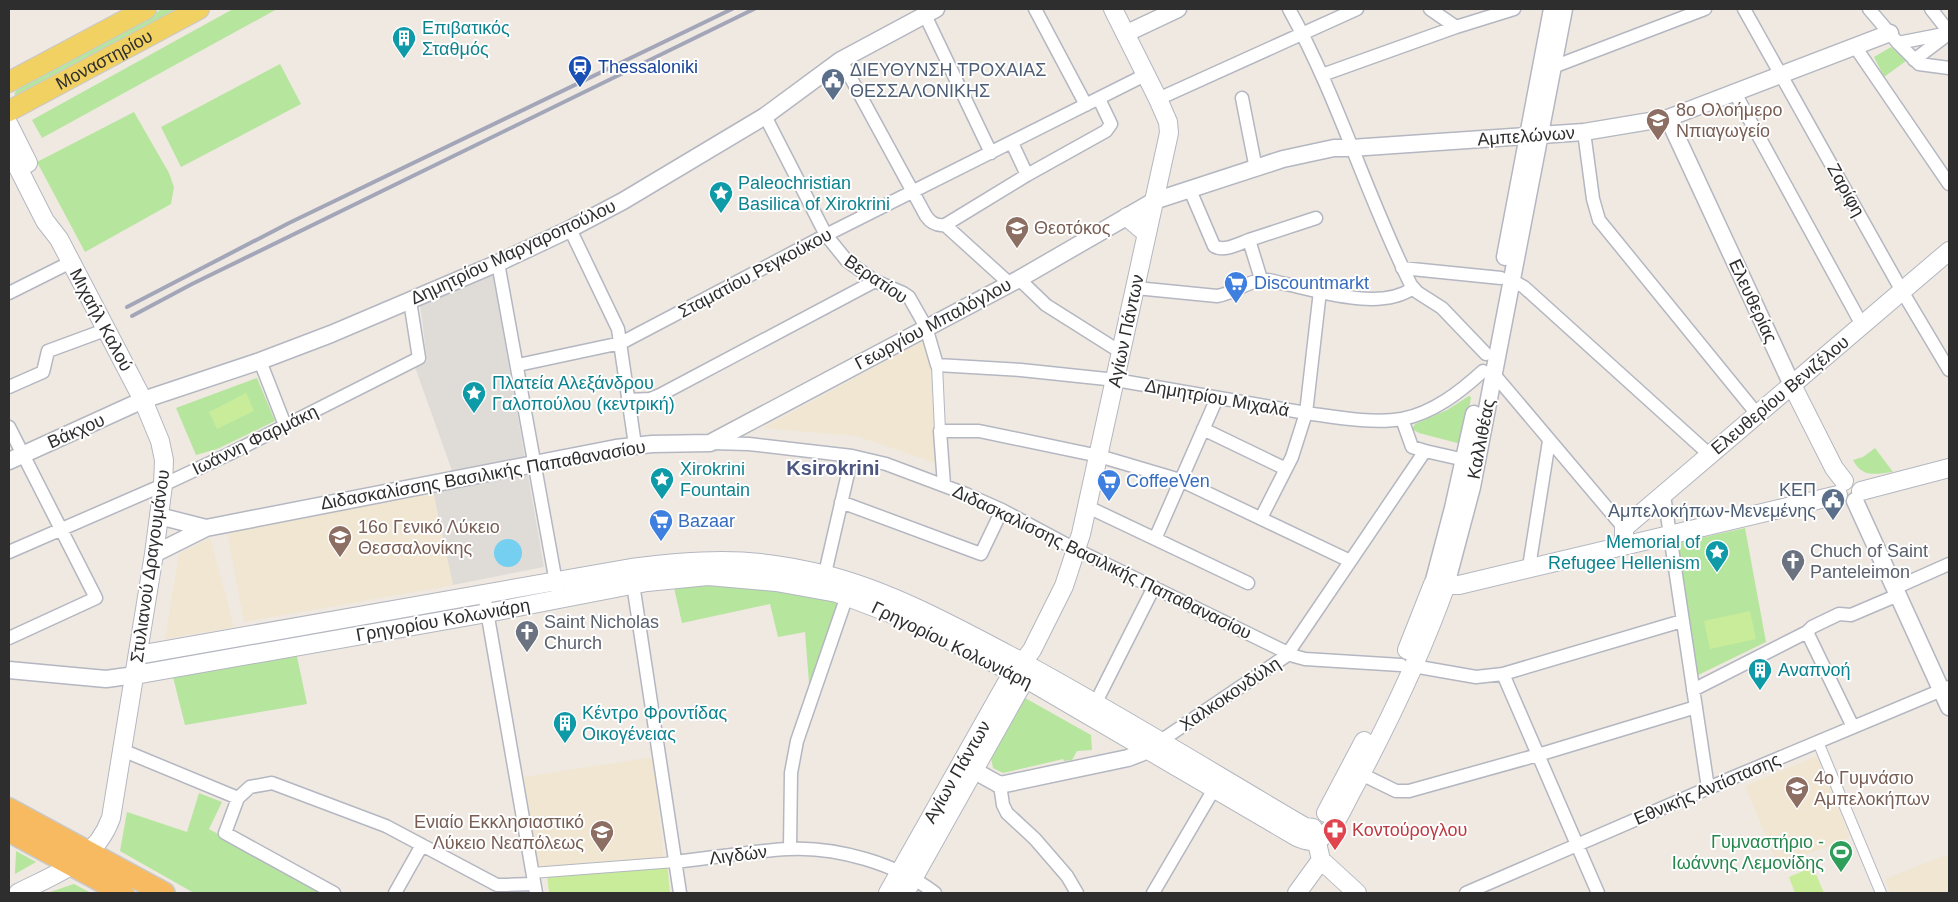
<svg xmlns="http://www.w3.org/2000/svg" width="1958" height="902" font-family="Arial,sans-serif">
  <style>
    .education { fill: #f0e6d1 }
    .green { fill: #b6e59e }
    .pitch { fill: #c9ec9a }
    .plaza { fill: #dfdcd8 }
    .water { fill: #75cff0 }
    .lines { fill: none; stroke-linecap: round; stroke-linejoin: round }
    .pedestrian-casing { stroke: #b4b7c1; stroke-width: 12 }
    .minor-casing { stroke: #b4b7c1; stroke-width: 15 }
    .tertiary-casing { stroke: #b4b7c1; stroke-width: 19 }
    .secondary-casing { stroke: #b4b7c1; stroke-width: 20 }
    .primary-casing { stroke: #c9c9c9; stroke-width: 22 }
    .trunk-casing { stroke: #c9c9c9; stroke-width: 24 }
    .pedestrian { stroke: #fff; stroke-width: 10 }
    .minor { stroke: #fff; stroke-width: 12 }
    .tertiary { stroke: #fff; stroke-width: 16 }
    .secondary { stroke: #fff; stroke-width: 18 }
    .primary { stroke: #f2d163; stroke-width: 20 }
    .trunk { stroke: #f8ba60; stroke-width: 21 }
    .rail { stroke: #a3a6b8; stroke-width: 4 }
    .labels { text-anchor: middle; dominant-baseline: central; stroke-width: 4; stroke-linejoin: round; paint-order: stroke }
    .culture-label { font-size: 18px; fill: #0d838f; stroke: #fff; text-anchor: start }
    .street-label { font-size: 18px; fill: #2e2e2e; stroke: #fff }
    .transit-label { font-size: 18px; fill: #164399; stroke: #fff; text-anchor: start }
    .service-label { font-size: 18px; fill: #4e5e75; stroke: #fff; text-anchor: start }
    .education-label { font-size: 18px; fill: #785e54; stroke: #fff; text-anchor: start }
    .shop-label { font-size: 18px; fill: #366cbe; stroke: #fff; text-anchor: start }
    .worship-label { font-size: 18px; fill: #5b616d; stroke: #fff; text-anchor: start }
    .health-label { font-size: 18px; fill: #be3a42; stroke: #fff; text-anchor: start }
    .leisure-label { font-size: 18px; fill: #27864d; stroke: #fff; text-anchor: end }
    .quarter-label { font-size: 20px; font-weight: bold; fill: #4d5680; stroke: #fff }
  </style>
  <rect width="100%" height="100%" fill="#efe9e1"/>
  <path class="education" d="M923,341L932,362L938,464L857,436L763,428Z
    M433,491L453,585L244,622L227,531Z
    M210,538L234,627L165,639L179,554Z
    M1817,756L1850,837L1778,866L1745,786Z
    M653,757L664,859L538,870L524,777Z
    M1949,854V893H1890L1885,879Z"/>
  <path class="green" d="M162,9H177L16,95L14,94L17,90Z
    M233,9H277L42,138L32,120Z
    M1891,47L1906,61L1884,77L1874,57Z
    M280,64L301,104L181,167L161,127Z
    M134,112L169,173L174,187L171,204L85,252L37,162Z
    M257,378L275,421L217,449L196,455L176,408Z
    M1469,396L1471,397L1464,441L1461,444L1419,433L1412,429L1415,424L1447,410Z
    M1875,448L1893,472C1876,474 1862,478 1853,460L1863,457Z
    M1745,528L1766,642L1692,678L1674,544Z
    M672,579L848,597L816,685L809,683L805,632L778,637L770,604L682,623Z
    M295,647L307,704L185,725L171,669Z
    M1025,698L1091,735L1092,750L1077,751L1072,760L1064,761L1063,759L1003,773L993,768L991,758Z
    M199,793L222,802L209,829L325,893H194L120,851L127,812L187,832Z
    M16,851L36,862L15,874Z
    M74,884L91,893H47Z"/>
  <path class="pitch" d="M246,393L254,411L217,429L209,412Z
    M1750,611L1756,639L1710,649L1704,621Z
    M667,862L670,893H549L547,874Z
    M1813,867L1824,893H1795L1789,877Z"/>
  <path class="plaza" d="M493,274L544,567L453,585L433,491L455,487L451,468L415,367L427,361L420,303Z"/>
  <path class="water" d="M494 553a14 14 0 1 1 28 0a14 14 0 1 1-28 0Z"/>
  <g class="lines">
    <g class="pedestrian-casing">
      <path id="pedestrian" d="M937,365L940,431
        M1818,742L1881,893
        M532,873L675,862"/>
    </g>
    <g class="minor-casing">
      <path id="minor" d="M1035,9L1086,105
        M1289,9C1338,97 1366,195 1411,285L1417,292L1442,308L1486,354
        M1430,9L1456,27
        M1744,9L1902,291L1949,370
        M1869,9L1898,43L1919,64L1949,68
        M1931,9L1949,32
        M925,15L991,153
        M1898,43L1949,33
        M1856,48L1949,184
        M841,60L926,216C931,223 936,226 945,225L1027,175L1106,131L1111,124L1099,99
        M1914,60L1947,35
        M1553,67L1705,9
        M1322,75L1456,27L1514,9
        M1735,93L1862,325
        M1242,98L1256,169
        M1158,99L1357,9
        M765,116L826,235L847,261L875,281L903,293L909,297L926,327L937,365L1021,370L1116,380L1306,413C1335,417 1373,424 1402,419C1433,413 1460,392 1483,371
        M1584,132L1593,199L1599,220L1757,414
        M1012,143L1027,175
        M1190,190L1214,246C1224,252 1238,244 1249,240L1261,279
        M945,225L1009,283
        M570,229L618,329L635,445
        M1249,240L1316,218
        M498,263L559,599
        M1402,268L1501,278
        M1019,279L1046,305L1122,353
        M1511,280L1524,287L1710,455
        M1136,288L1217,296C1232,294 1245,283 1260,280C1267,278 1279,283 1286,284C1323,292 1381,311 1413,288
        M9,293L71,262
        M260,361L285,425
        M518,365L621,343L826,235L1145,75
        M1493,373L1624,528
        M9,387L43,372L48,351L105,330
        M628,400L650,399L660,395L875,281
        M1402,419L1412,447L1425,451
        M9,427L96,598L9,638
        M1203,429L1286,469
        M711,443L749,444L852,456L886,464L966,494L1002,510L1077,550L1294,656L1305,659L1401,665
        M944,485L940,431H979L1099,456L1180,480L1350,561
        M1664,495L1708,788
        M841,502L981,554L1002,510
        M1088,507L1248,583
        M1261,518L1292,457L1306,413L1320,291
        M1155,539L1217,398
        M9,552L163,485L229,454L419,358L410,301
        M1529,567L1549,441
        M823,582L852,456
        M633,584L680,893
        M1895,588L1949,564
        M484,594L536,893
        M1807,632L1853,727
        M1413,666L1476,677L1503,674L1682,621
        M1503,674L1598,893
        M1693,690L1807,632L1812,627L1839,614L1851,615L1898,595
        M1095,704L1154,587
        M1159,742L1286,656L1425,451L1465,460
        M122,750L238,798
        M1355,771L1396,791H1409L1538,755L1696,707
        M1000,785L1003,805L1007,813L1035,839L1067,876L1077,893
        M790,849L791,773L797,741L849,590
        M675,862C713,858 751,851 788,849C836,846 897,864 935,893
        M334,893L225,833L238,798L250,787L272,783L386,826L497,885L534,884
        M395,893L422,845
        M1153,893L1214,789
        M1466,893L1734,777L1949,687"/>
    </g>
    <g class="tertiary-casing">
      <path id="tertiary" d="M1125,34L1178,9
        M1668,118L1792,385
        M1505,257L1552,9
        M9,461L143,400L260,361L331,334L498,263L570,229L623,201L765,116L841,60L936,9
        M1855,501L1949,707
        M159,516L206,528
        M154,554L206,528L616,448L652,444L710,443L1019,279L1154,201L1283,159L1334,148H1351L1584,132L1668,118L1890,33
        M1433,584L1453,508L1474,414
        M1446,585L1472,487L1564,9
        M9,670L106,679L135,675
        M964,765L1000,785L1128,758L1141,753L1158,743"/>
    </g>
    <g class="secondary-casing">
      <path id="secondary" d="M9,125L28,163
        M9,150L45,221L59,239L143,400L160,441L164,460L163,485L154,554L111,818C95,862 57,873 18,893
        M1127,217L1147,234
        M1792,385L1834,468L1844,481
        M1861,491L1949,468
        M1624,545V528L1949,251
        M1407,650L1433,584L1459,585L1838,495
        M138,655L631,568C661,564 691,561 722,561C757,561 796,567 830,576C891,592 952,625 1007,654C1108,708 1206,769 1305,827L1313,828
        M135,675L487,613L647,582L708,576L776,582L837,593L916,623L1035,684L1297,837C1306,841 1314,843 1322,837C1336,827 1344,805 1353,789C1388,724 1421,655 1446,585
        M1326,813L1364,741
        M1314,830L1321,860L1357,893
        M888,893L1006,684L1032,650L1064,586L1081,534L1169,133L1168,122L1158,99L1113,9
        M905,893L1025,679L1028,670
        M1297,893L1321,860"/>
    </g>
    <g class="primary-casing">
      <g id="primary">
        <path d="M9,82L146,9"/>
        <path id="s1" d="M9,111L199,9"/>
      </g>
    </g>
    <g class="trunk-casing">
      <path id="trunk" d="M9,809L164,893
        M9,831L123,893"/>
    </g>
    <use href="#pedestrian" class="pedestrian"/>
    <use href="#minor" class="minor"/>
    <use href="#tertiary" class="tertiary"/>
    <use href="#secondary" class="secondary"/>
    <use href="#primary" class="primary"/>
    <use href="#trunk" class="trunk"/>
    <path class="rail" d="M127,307L289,223L732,9
      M132,316L192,284L754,9"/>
  </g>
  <defs>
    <g id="building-pin" transform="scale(1.25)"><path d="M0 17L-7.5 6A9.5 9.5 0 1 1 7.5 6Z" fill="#0f9aa8" stroke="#fff"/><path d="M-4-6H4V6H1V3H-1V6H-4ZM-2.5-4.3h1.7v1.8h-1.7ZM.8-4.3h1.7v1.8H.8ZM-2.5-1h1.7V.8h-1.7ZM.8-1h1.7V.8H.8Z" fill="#fff"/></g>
    <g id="station-pin" transform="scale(1.25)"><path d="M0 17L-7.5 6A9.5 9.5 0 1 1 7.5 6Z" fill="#1a4fb4" stroke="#fff"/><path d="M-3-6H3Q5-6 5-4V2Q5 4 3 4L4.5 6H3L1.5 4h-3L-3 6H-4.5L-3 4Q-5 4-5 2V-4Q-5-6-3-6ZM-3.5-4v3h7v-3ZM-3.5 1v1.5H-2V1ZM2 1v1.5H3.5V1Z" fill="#fff"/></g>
    <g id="civic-pin" transform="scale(1.25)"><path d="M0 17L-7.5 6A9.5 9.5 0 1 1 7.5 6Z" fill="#5c6f8a" stroke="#fff"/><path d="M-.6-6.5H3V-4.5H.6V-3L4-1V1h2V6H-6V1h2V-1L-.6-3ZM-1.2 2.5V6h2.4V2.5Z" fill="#fff"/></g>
    <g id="school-pin" transform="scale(1.25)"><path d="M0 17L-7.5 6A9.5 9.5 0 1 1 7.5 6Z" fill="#8d6e63" stroke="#fff"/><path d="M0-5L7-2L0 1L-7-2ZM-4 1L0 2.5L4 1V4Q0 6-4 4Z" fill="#fff"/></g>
    <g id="sight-pin" transform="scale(1.25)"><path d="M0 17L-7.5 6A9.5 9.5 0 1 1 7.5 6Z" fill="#0f9aa8" stroke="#fff"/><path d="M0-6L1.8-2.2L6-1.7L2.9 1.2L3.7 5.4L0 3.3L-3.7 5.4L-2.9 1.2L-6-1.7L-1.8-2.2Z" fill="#fff"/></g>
    <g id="supermarket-pin" transform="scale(1.25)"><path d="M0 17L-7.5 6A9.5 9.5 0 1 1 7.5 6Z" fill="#3f7fe0" stroke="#fff"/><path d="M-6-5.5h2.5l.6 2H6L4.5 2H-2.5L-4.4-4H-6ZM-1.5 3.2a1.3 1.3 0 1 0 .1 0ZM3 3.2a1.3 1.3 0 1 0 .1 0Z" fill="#fff"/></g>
    <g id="church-pin" transform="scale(1.25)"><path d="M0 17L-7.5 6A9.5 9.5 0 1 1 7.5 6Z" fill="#6b7280" stroke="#fff"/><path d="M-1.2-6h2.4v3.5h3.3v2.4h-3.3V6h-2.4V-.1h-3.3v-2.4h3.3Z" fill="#fff"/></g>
    <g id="pharmacy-pin" transform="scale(1.25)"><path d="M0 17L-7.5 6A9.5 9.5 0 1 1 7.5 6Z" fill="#e0444e" stroke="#fff"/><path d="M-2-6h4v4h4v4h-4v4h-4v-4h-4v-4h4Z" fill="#fff"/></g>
    <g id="stadium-pin" transform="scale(1.25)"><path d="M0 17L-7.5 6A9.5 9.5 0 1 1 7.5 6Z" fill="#2e9e5b" stroke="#fff"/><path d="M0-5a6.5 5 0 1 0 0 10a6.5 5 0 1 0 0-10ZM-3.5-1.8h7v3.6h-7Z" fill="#fff"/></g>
  </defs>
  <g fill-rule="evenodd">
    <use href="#building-pin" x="404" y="38"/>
    <use href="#station-pin" x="580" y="67"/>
    <use href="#civic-pin" x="833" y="80"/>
    <use href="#school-pin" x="1658" y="120"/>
    <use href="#sight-pin" x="721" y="193"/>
    <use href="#school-pin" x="1017" y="228"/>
    <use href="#supermarket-pin" x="1236" y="283"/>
    <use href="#sight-pin" x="474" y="393"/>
    <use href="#sight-pin" x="662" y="479"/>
    <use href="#supermarket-pin" x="1109" y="481"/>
    <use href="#civic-pin" x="1833" y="500"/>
    <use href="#supermarket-pin" x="661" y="521"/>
    <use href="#school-pin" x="340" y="537"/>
    <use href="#sight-pin" x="1717" y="552"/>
    <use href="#church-pin" x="1793" y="561"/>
    <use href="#church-pin" x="527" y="632"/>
    <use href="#building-pin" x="1760" y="670"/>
    <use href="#building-pin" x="565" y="723"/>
    <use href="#school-pin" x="1797" y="788"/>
    <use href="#pharmacy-pin" x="1335" y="830"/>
    <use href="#school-pin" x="602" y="832"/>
    <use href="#stadium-pin" x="1841" y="852"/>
  </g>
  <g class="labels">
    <g class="culture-label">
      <text x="422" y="28">Επιβατικός<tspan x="422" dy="21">Σταθμός</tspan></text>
      <text x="738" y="183">Paleochristian<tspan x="738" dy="21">Basilica of Xirokrini</tspan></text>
      <text x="492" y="383">Πλατεία Αλεξάνδρου<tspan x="492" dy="21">Γαλοπούλου (κεντρική)</tspan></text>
      <text x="680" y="469">Xirokrini<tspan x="680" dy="21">Fountain</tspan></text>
      <text x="1700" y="542" text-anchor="end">Memorial of<tspan x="1700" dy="21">Refugee Hellenism</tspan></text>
      <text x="1778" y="670">Αναπνοή</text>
      <text x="582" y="713">Κέντρο Φροντίδας<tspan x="582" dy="21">Οικογένειας</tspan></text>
    </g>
    <g class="street-label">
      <text stroke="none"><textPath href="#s1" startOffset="108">Μοναστηρίου</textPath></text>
      <text transform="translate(1526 136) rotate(-4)">Αμπελώνων</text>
      <text transform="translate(1846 190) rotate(61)">Ζαρίφη</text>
      <text transform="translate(513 252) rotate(-25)">Δημητρίου Μαργαροπούλου</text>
      <text transform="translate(755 273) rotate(-28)">Σταματίου Ρεγκούκου</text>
      <text transform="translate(876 279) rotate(34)">Βερατίου</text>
      <text transform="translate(1753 301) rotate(65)">Ελευθερίας</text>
      <text transform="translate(101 320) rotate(62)">Μιχαήλ Καλού</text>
      <text transform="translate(933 324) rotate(-28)">Γεωργίου Μπαλόγλου</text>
      <text transform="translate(1126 331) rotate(-78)">Αγίων Πάντων</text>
      <text transform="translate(1780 395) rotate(-40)">Ελευθερίου Βενιζέλου</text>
      <text transform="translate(1217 398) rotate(10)">Δημητρίου Μιχαλά</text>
      <text transform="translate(76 431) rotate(-24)">Βάκχου</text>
      <text transform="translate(1481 439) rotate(-79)">Καλλιθέας</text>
      <text transform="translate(255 440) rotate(-26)">Ιωάννη Φαρμάκη</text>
      <text transform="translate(483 475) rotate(-10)">Διδασκαλίσσης Βασιλικής Παπαθανασίου</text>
      <text transform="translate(1102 562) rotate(26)">Διδασκαλίσσης Βασιλικής Παπαθανασίου</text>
      <text transform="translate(150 566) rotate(-82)">Στυλιανού Δραγουμάνου</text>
      <text transform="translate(443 620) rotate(-10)">Γρηγορίου Κολωνιάρη</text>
      <text transform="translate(952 645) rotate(26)">Γρηγορίου Κολωνιάρη</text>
      <text transform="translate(1230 694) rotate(-34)">Χαλκοκονδύλη</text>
      <text transform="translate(957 772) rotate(-60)">Αγίων Πάντων</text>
      <text transform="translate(1707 789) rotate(-23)">Εθνικής Αντίστασης</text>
      <text transform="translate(738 855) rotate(-7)">Λιγδών</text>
    </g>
    <g class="transit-label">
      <text x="598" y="67">Thessaloniki</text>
    </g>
    <g class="service-label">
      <text x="850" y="70">ΔΙΕΥΘΥΝΣΗ ΤΡΟΧΑΙΑΣ<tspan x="850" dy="21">ΘΕΣΣΑΛΟΝΙΚΗΣ</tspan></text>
      <text x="1816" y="490" text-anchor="end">ΚΕΠ<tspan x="1816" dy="21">Αμπελοκήπων-Μενεμένης</tspan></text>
    </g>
    <g class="education-label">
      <text x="1676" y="110">8o Ολοήμερο<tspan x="1676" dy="21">Νπιαγωγείο</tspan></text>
      <text x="1034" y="228">Θεοτόκος</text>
      <text x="358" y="527">16ο Γενικό Λύκειο<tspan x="358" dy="21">Θεσσαλονίκης</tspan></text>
      <text x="1814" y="778">4ο Γυμνάσιο<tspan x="1814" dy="21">Αμπελοκήπων</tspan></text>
      <text x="584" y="822" text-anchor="end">Ενιαίο Εκκλησιαστικό<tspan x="584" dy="21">Λύκειο Νεαπόλεως</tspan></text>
    </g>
    <g class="shop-label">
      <text x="1254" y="283">Discountmarkt</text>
      <text x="1126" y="481">CoffeeVen</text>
      <text x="678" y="521">Bazaar</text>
    </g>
    <g class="worship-label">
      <text x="1810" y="551">Chuch of Saint<tspan x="1810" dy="21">Panteleimon</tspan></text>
      <text x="544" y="622">Saint Nicholas<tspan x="544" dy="21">Church</tspan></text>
    </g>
    <g class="health-label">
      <text x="1352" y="830">Κοντούρογλου</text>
    </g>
    <g class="leisure-label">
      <text x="1824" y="842">Γυμναστήριο -<tspan x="1824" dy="21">Ιωάννης Λεμονίδης</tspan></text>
    </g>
    <g class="quarter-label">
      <text x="833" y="468">Ksirokrini</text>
    </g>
  </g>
  <rect width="1958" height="902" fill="none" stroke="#2e2e2e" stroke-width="20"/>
</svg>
